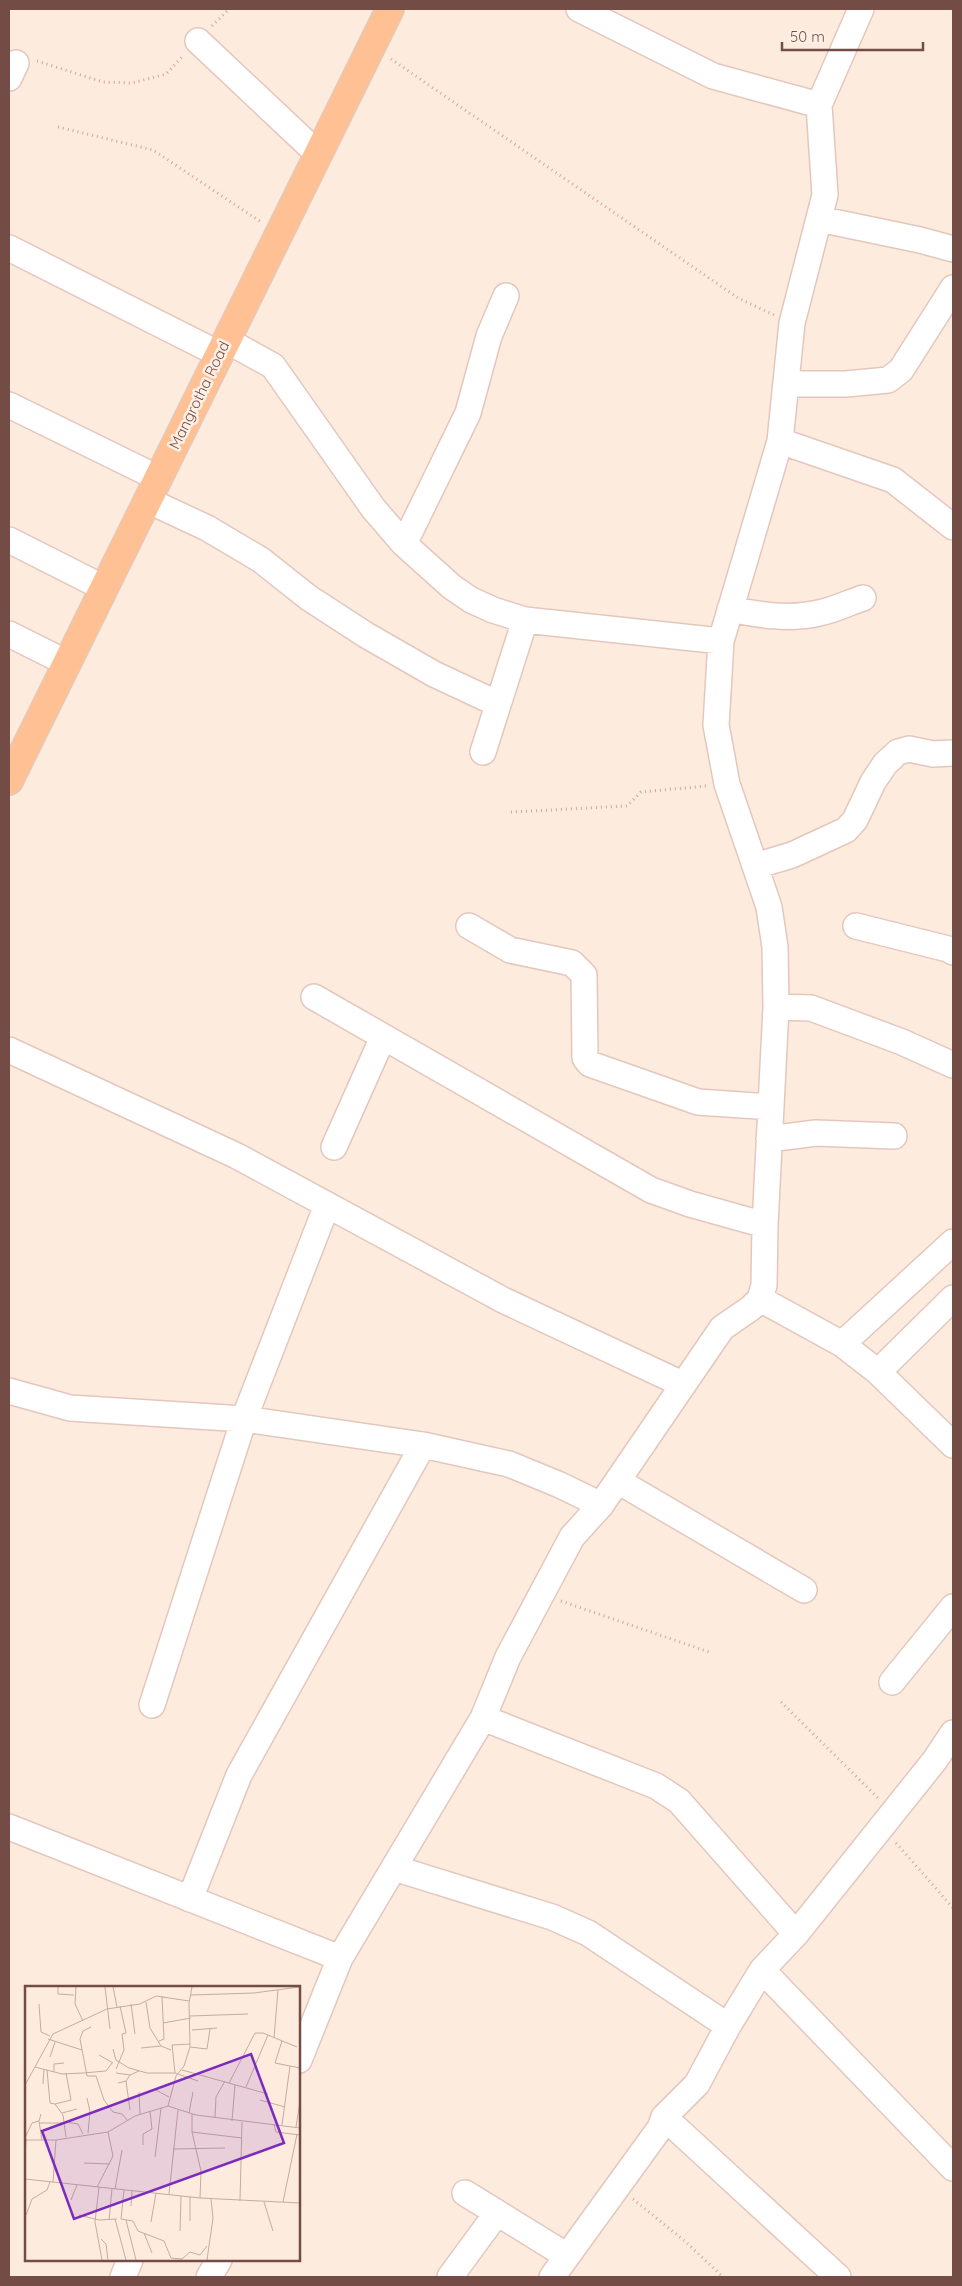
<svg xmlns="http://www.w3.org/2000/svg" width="962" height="2286" font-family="Quicksand,sans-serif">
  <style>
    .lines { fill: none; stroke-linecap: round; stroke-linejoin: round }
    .minor-casing { stroke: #e3c7bd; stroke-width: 28 }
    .major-casing { stroke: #d8cdcb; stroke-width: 30 }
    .path { stroke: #d8a499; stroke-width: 3; stroke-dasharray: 1 4; stroke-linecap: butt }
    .minor { stroke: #fff; stroke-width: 25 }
    .major { stroke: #ffc094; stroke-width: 28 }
    .labels { text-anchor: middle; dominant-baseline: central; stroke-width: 5; stroke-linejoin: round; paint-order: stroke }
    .street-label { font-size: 15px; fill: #744c46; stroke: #fff0e6 }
    .inset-road { fill: none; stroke: #c6aba1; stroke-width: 1 }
    .view { fill: #7b2cbf; fill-opacity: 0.15; stroke: #7b2cbf; stroke-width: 2.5 }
    .inset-edge { fill: none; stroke: #744c46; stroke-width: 2.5 }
  </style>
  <rect width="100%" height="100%" fill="#fdebde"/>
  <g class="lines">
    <g class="minor-casing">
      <path id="minor" d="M579,9L713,76L819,105
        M198,41L318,154
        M9,78L16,63
        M819,219L920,240L953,249
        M9,248L219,354
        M226,340L273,366L373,508L404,544L452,587L471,600L493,610L525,620L721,641
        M786,384H846L888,380L901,370L953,288
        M9,405L158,478
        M780,441L893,480L953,527
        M147,500L207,528L261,560L309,598L366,635L434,674L498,704
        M9,540L104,588
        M404,544L468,413L489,336L506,296
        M730,609C759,615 789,620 819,613C834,610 848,603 863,598
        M9,634L67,663
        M483,752L525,620
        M755,866L792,855L846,830L855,820L873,782L885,764L898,752L909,749L933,754L953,753
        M469,926L510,950L572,963L584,975L585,1058L590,1064L698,1102L770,1107
        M856,926L948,949L953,952
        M314,997L651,1190L690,1204L765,1225
        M776,1007L811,1008L902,1042L953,1065
        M9,1050L237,1156L503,1300L682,1384
        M769,1139L816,1133L894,1136
        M334,1147L383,1037
        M760,1299L842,1344L878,1372L953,1445
        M842,1344L953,1242
        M878,1372L953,1298
        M9,1391L70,1408L244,1419L423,1445L509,1464L560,1485L601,1505
        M618,1481L804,1590
        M892,1682L953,1607
        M152,1705L244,1419L327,1205
        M483,1718L656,1786L679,1801L796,1934
        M9,1827L340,1958
        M394,1868L552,1917L588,1933L728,2026
        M190,1899L239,1775L423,1445
        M762,1970L953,2168
        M299,2060L340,1958L483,1718L508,1657L572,1537L601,1505L722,1328L751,1308L760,1299L764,1285L765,1225L776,1007L775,947L769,907L727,784L716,725L721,641L780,441L792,323L825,195L819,105L861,9
        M664,2117L838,2277
        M465,2193L567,2256
        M123,2277L130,2260
        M209,2277L219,2260
        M450,2277L497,2213
        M552,2277L660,2128L664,2117L697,2084L728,2026L762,1970L796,1934L935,1760L953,1733"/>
    </g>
    <g class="major-casing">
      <path id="major" d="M9,781L390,9"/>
    </g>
    <path class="path" d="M212,26L229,9
      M391,59L738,298L774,315
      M37,61L103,82L132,83L166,74L183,56
      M58,127L153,150L261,222
      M511,812L627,806L641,792L706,786
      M561,1601L709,1652
      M781,1702L878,1798
      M896,1843L953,1908
      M633,2199L687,2243L723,2277"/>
    <use href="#minor" class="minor"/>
    <use href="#major" class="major"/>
  </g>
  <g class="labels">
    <g class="street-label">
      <text transform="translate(199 395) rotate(-64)">Mangrotha Road</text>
    </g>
  </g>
  <g transform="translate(25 1986)">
    <rect width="275" height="275" fill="#fdebde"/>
    <path class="inset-road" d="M33,1V8L49,9M51,1L50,18L58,35M80,1L85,43M88,1L92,21M166,9L229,7L274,1M121,16L125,42L136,60M14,18L16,46L25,50M106,18L110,48M165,30L223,28M138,37L166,32M66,41L58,45L55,53L62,90H71L79,114L88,126L97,128L103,135M167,44L192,42M249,52L253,4M23,53L57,64M134,55L139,53L137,10M257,55L250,77L275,82M165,61L182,63L185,43M116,62L136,60L146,64M88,63L91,74L104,82L122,87H150L173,95M74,69L88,77M25,71L30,56M10,81L37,88L58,87L81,85L87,77M91,83L99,64L97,48L101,47L95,20M22,84L25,117L30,118L46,114L41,87M157,84L243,108M29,86V78L39,77M91,87L105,89L114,85M150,87L147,59L165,58M101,95L105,124M93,97L101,95L105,89M204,97L230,47H238L272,61M18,98L19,83M0,99L28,48L82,23L115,18L131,10L164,15M221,101L243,49M129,103L144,111M114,106L115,128M62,112L65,126L63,147M235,114L260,121M30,118L38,129L41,151M143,120L151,90L159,80L165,61L164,17L167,1M37,127L52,123M164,127L168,106M16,128L14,135L17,154M167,128V146L176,185L175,212M190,131L191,111L200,95M207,135L210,99M40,136L53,138L58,148M14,137H40M249,138L251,146L275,149M257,139L265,80M271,141L275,116M167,146L217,152M0,152L7,137L14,135M1,154H31L83,146L110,130L143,120L171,129L275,142M118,159V148L127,143L125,125M148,163L200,162M0,170L1,153M130,171L136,122M59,177L85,178M0,193L175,212L275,217M28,196L31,154M72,201L88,170L83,146M74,201L70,236L77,274M90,203L97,164M99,204L96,233L108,235L113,245L139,255L146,272L157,273L165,266L175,269L182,260M144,208L153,124M46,214L52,199M215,215L217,136M239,216L248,245M258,216L272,148M106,220L107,205M1,229L7,213L22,204L25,196M54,229L74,234L92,233M90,233L101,274M84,234L87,203M101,234L111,274M165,235V211M126,236L131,207M155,245L156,210M119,247L127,267M76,253L81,258L83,274M182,274L188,232L186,213"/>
    <path class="view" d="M226,68L259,157L49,233L17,145Z"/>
    <rect width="275" height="275" class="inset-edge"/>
  </g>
  <rect width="962" height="2286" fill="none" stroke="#744c46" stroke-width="20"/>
  <path d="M782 42v8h141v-8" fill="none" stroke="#744c46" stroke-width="2.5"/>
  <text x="790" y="42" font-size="15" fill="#744c46" stroke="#fff0e6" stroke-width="4" paint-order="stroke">50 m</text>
</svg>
